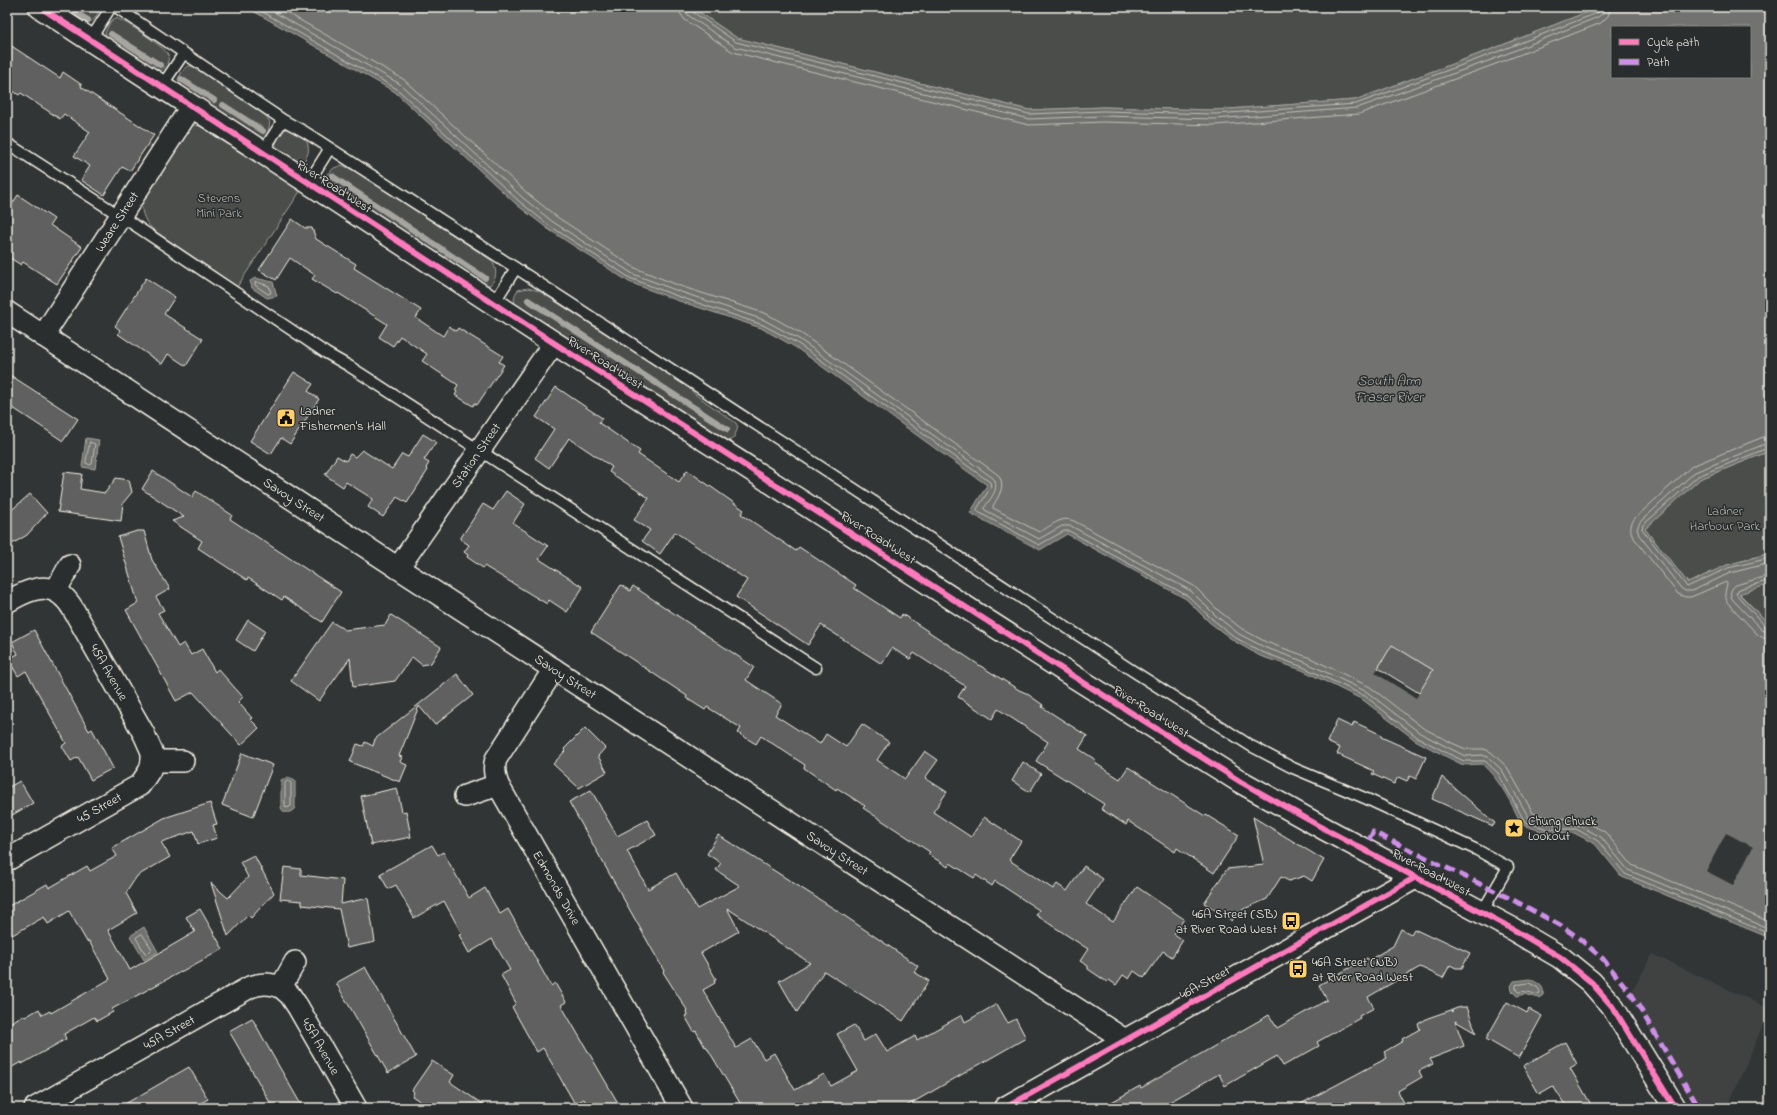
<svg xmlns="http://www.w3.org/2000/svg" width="1777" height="1115" font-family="'Indie Flower',sans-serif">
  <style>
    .built { fill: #404242 }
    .green { fill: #4b4d4c; stroke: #a09f9a }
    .water { fill: #727370; stroke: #a6a5a0; fill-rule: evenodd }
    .pier { fill: #323535 }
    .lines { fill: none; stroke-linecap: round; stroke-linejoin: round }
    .shore { stroke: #c0bfb8; stroke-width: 1 }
    .stream { stroke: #a6a5a0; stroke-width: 6 }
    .building { fill: #5f605f; stroke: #f4f1e8 }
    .service-casing { stroke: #f4f1e8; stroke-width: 13 }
    .minor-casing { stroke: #f4f1e8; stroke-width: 24 }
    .tertiary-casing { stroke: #f4f1e8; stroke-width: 25 }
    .secondary-casing { stroke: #f4f1e8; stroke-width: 25 }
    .service { stroke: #2a2d2e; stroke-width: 10 }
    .minor { stroke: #2a2d2e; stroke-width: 21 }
    .tertiary { stroke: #2a2d2e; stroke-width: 22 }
    .secondary { stroke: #2a2d2e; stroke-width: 22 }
    .quiet { stroke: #ce8fe9; stroke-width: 5; stroke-dasharray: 10 5; stroke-linecap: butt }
    .cycleway-casing { stroke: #2a2d2e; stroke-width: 8 }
    .cycleway { stroke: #fd7abc; stroke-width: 6 }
    .labels { text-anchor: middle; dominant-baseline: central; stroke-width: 3; stroke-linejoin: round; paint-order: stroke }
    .street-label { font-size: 13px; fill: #f4f1e8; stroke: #2a2d2e }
    .park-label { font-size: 13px; fill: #b9b8b1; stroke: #2a2d2e }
    .poi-label { font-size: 13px; fill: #f4f1e8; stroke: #2a2d2e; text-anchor: start }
    .water-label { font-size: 14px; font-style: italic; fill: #b3b2ac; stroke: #2a2d2e }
  </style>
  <rect width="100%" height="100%" fill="#323535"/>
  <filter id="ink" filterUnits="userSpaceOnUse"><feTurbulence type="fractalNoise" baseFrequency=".025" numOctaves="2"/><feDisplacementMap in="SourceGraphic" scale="8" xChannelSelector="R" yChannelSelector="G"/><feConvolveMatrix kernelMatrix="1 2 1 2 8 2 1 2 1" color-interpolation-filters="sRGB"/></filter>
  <g filter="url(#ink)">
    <path class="built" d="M1652,954L1770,1009L1727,1108H1695L1630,996Z"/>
    <path class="green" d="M63,7H98C99,15 95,20 88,23C79,21 67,14 63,7Z
      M692,7H1600L1487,51L1355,100L1214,110L1103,107L1029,110L737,38Z
      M115,18C123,19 164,47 168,54C170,60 166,67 161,71L154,70L107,38L105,33L110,22Z
      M187,66H194L204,72L266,116L270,122L268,132L263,139L260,138L183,87L178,79L182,72Z
      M193,125L200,126L207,129L301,190L237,287L155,231C145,223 142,215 141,202L189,126Z
      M286,129C304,130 316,147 303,162L297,163L275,148C276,141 280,132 286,129Z
      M342,165L355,171L491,260C497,268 498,278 490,285H483L327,182V174L334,168Z
      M528,288L539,291L687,386L696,395L736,423L738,427L734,438L728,441L722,438L516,306C513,301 514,294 518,290Z
      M1770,451V553L1727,565L1688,583L1645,529L1700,479Z
      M1770,584V625L1739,593Z"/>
    <path class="water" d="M246,7H692L737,38L1029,110L1103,107L1214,110L1355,100L1487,51L1600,7H1770V451L1700,479L1645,529L1688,583L1727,565L1770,553V584L1739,594L1770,625V938L1622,877L1595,844L1574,833H1548L1522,825C1511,803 1501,781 1482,764L1463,765L1447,757L1415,740L1363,700L1302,670L1260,656L1234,641L1209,622L1186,599L1067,534L1040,550L970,513L987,485L940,452L795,347L761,328L676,300L629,282L548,229L517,205L395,92ZM1612,27H1750V77H1612Z
      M255,278L273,282L277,296L267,298L252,288L250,281Z
      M86,438L99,440L95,469L82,467Z
      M288,777L295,781V808C292,812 289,813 284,812L281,808V780Z
      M144,927L158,952L144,960L130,936Z
      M1530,979C1537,983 1545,985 1543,995L1539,998L1525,994L1517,996L1512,991L1511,986L1514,981Z"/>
    <path class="pier" d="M1392,645L1433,670L1416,698L1375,673Z
      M1726,833L1753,847L1733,885L1706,871Z"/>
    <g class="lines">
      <path class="shore" d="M254,7L397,89L520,202L550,226L630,278L677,296L763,325L797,343L990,482L991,487L977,509L978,512L1039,545L1064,531H1069L1188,596L1212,619L1236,638L1262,652L1303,667L1365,696L1417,737L1449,754L1464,761H1485L1498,773L1525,822L1548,829H1576L1598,841L1625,874L1770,934
        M265,7L400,84L523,198L553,222L633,274L678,291L764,320L799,339L993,478C1001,488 990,499 984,508L985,510L1039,539L1062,526H1071L1191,591L1215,615L1239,634L1264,647L1305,662L1367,692L1420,733L1451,749L1465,756L1482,755L1488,757L1502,770L1529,818L1549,824L1578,825L1601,837L1628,870L1770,929
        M277,7L403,79L527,193L557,217L635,268L680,286L767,314L802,334L997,474C1007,485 999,495 993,506V508L1039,532C1051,527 1060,515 1074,521L1194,586L1219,611L1242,629L1266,642L1308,657L1370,687L1423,728L1454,744L1466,749H1484L1491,752L1507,767L1533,813L1550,818L1581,819L1605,832L1632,865L1770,922
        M680,7V13L685,20L733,52L1029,125L1103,122L1215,125L1359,114L1493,65L1601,23L1608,16L1611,7
        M686,7V12L689,16L735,47L1029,119L1103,116L1215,119L1357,108L1491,60L1598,17L1603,13L1605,7
        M691,7L693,12L736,42L1029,114L1103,111L1215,114L1356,104L1489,55L1597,13L1600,7
        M257,282L269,286L271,293L268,294L255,285V283Z
        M1770,436L1763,437L1692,466L1635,518C1630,524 1629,531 1634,538L1678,594L1685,597H1691L1726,582L1727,584L1725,593L1727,602L1758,635L1764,638L1770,639
        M90,442L95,444L92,464L90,465L86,463Z
        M1770,442L1695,472L1640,522L1637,529L1639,535L1681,588L1685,591H1692L1730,573L1770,563
        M1770,447L1698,476L1643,525L1642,529L1687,587L1728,568L1770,558
        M1770,575L1736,585C1730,589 1729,595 1733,600L1762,630L1770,633
        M1770,580L1739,589L1736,594L1765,626L1770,628
        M288,781L291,783V806L287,808L285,806V783Z
        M142,934L152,949L147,954L145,953L136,938Z
        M1529,983L1537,987L1540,991L1539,994C1533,995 1529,990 1518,992L1516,989V985Z"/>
      <path class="stream" d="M76,13L88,20
        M111,34L160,65
        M181,79L214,100
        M223,105L263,131
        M332,176L485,278
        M528,300L727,429"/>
    </g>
    <path class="building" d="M7,43L60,78L63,72L82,85L81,87L154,135L130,171L122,167L104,195L81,180L90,166L74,156L90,132L64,114L60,119L21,93L19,95L7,87Z
      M18,195L54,219L50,225L82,247L57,284L23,262L21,265L7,256V212Z
      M292,219L305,228H312L316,239L356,264L354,268L421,310L416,318L443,336L449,326L456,331L458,328L503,356L499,362L504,365L477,405L474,403L473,406L455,395L457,392L455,390L458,385L422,361L427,354L400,336L393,346L379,337L387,324L338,293L337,294L312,279L315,275L290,258L276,280L259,270Z
      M146,278L175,297L164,314L203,339L186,366L168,354L162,364L118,334L120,330L115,326Z
      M294,372L313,384L308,391L319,399L290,444L281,438L271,454L250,441Z
      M7,373L78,419L63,441L7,404Z
      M556,387L602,418L599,423L640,451L638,454L679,482L687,470L744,510L741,514L796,551L799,547L856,585L854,588L900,618L902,614L979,665L1019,690L1026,693L1043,705L1042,707L1087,736L1079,749L1096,760L1095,763L1120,779L1128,767L1205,816L1206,815L1239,835L1214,873L1177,848L1175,852L1128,821L1126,825L1101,809L1104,804L1036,761L1048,742L998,709L992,719L958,697L965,686L914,653L910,659L892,648L882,664L821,625L808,645L736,597L747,580L675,532L660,554L642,541L650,530L634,520L649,498L609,472L612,467L569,438L549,468L535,458L554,429L536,417Z
      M423,434L436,442L424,460L429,463L426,468L428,470L407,503L397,497L383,517L368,507L373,499L346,482L343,487L325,475L337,456L346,461L350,454L355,457L362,450L392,469L402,454L408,457Z
      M153,471L192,497L196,491L232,515L230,519L341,592L322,622L284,597L282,600L248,578L247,580L198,548L202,541L172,521L184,517L142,489Z
      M64,472L82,474L80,489L105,493L116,478L129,480L132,492L123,503L121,521L58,512Z
      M506,491L525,504L513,523L548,546L539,559L583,587L567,612L549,600L547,604L484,566L483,568L467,557L468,555L464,552L469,545L460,539L483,504L493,510Z
      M30,494L47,513L27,535L7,547V514Z
      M137,531H144L152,560L170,589L156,597L164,610L158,613L178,647L184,643L191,655L202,649L215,672L218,669L243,697L238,702L252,718L250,719L259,728L241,745L193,692L176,701L126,610L138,603L118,537Z
      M621,585L630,591L633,586L754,667L746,680L782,704L775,715L820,744L826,734L846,747L862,724L889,742L877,760L905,779L925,751L938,760L925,778L947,792L933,812L971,837L984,817L1021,841L1009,860L1053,889L1057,884L1067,891L1084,866L1103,879L1086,904L1113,922L1137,887L1184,919L1174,934L1183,940L1172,957L1163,951L1144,978L1134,971L1129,979L1123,975L1116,985L1109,980L1107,982L1088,969V966L1080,961L1088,949L1036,915L1039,910L995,881L992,886L976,875L974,878L950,863L948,867L928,854L930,852L863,808L865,806L837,788L836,790L804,768L805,765L761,736L756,744L738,733L741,728L707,707L705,710L686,698L687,696L591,632Z
      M391,615L441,647L431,663L422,665L412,657L395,681L353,687L350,658L319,701L291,681L332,622L345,630L385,625Z
      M248,620L265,631L253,651L236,640Z
      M34,630L89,731L92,729L113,768L91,780L78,757L71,761L62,746L66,743L26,671L18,676L8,659L18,654L12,642Z
      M1392,645L1433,670L1419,693L1378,668Z
      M457,674L473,695L435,725L419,706L399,756L402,757L400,762L407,765L400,782L350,762L357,744L363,746L365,742L373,746L375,739Z
      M1337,720L1352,727L1354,722L1382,735L1381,737L1426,757L1416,779L1410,776L1407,781L1398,777L1394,784L1372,774L1374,771L1337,754L1340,748L1327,742Z
      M585,728L605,748L598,756L607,772L579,788L553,764L565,751L564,749Z
      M242,753L273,765L253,817L222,805Z
      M1023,762L1041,774L1030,792L1012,781Z
      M1442,777L1495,823L1493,826L1432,799Z
      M20,781L33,803L7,818V788Z
      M397,788L402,812L406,811L411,837L371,845L361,796Z
      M591,790L617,836L647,820L656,835L627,851L648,889L676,873L697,909L740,886L716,870L721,863L707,854L718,835L836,910L918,966L914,972L929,981L903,1021L824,971L797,1012L779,981L810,963L727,908L739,931L701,953L716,979L714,980L715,983L703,990L736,1048L752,1039L764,1059L774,1053L795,1090L824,1074L831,1086L858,1071L837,1034L854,1025L864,1041L876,1034L887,1052L915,1036L917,1040L962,1015L965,1022L997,1004L1008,1023L1016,1019L1026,1038L903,1108H743L706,1046L705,1047L696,1031L694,1032L685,1016L687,1015L686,1011L687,1010L663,972L664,971L658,960L569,802Z
      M210,803L217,824L213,825L217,838L198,844L194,831L161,842L170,857L137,876L126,893L137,913L108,930L130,970L195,932L186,917L200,909L223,949L112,1009L113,1012L97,1021L94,1017L64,1034L66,1039L22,1064L21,1062L7,1070V1025L23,1015L25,1017L39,1009L42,1015L50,1011L51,1013L110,979L89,941L87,942L69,911L48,924L44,917L7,938V907L47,884L49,888L87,866L90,871L117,856L112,848L164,818Z
      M1253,817L1324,860L1312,881L1304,876L1289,881L1281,877L1267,899L1237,912L1232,921L1204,903L1227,869L1264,865Z
      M432,845L438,855L443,852L469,898L485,888L500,914L508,909L551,986L555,983L566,1002L561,1005L621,1108H589L584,1099L575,1104L543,1048L537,1052L512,1007L516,1003L501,975L510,970L492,939L469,953L459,935L462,934L444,901L414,918L396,885L388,889L380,874Z
      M254,855L274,893L251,918L248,915L228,936L211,883L228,898L248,877L240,862Z
      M284,867L301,869V875L343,880L341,904L368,898L375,942L347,948L339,909L302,905V901L280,899Z
      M1401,929L1411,934L1414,929L1433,938L1434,936L1470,953L1462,968H1456L1450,965L1443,978L1420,967L1368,997L1374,1008L1359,1016L1360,1018L1317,1042L1319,1046L1283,1066L1277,1056L1225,1086L1219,1074L1159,1108H1101L1140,1086L1141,1088L1269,1015L1277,1028L1327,1000L1319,985L1367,958L1369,960L1393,946Z
      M365,967L416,1057L388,1073L336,983Z
      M1507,1002L1527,1013L1529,1009L1542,1016L1519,1058L1486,1039Z
      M1460,1007H1467L1476,1033L1455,1021L1464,1046L1430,1059L1433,1064L1419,1071L1422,1077L1398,1091L1404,1103L1395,1108H1293L1387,1058L1384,1052L1403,1041L1402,1039L1420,1029L1418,1024L1428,1018L1451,1010L1452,1012V1010Z
      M252,1018L273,1056L303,1108H273L251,1069L229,1031Z
      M1565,1042L1577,1064L1570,1068L1593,1108H1567L1553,1086L1539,1094L1523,1066Z
      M432,1061L454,1075L450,1082L488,1108H430L412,1096L414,1092L412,1090Z
      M189,1067L208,1099L193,1108H118Z"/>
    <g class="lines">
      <g class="service-casing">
        <path id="service" d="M116,7L283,120L305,132L573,305L1133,671L1251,746L1293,768L1367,799L1477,850L1508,867L1482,912
          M90,40L111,7
          M161,87L184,53
          M7,143L136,226L326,353L349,366L816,668
          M262,153L283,120
          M308,183L330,148
          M494,303L516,268"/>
      </g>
      <g class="minor-casing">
        <g id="minor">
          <path id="s1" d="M7,312L398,568L1125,1040"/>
          <path id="s2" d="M43,336L191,107"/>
          <path id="s3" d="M398,568L554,343"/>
          <path d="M56,590L70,565"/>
          <path id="s4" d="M7,602C34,586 55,579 73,609L144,734L152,752V761"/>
          <path id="s5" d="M554,669L496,759C493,768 495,776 498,785L682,1108"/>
          <path d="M465,796L498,785"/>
          <path id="s6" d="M7,860L140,785L150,770L152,761H183"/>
          <path id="s7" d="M281,987L290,995L298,1007L356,1108"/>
          <path id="s8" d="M35,1108L250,987C262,983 269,983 281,987L295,962"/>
        </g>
      </g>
      <g class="tertiary-casing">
        <path id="tertiary" d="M1005,1108L1416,877"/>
      </g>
      <g class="secondary-casing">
        <path id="secondary" d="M40,7L554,343L1062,669L1241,782L1325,829L1509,927L1560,957L1591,982L1612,1006L1675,1108"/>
      </g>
      <use href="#service" class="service"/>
      <use href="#minor" class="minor"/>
      <use href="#tertiary" class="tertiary"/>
      <use href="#secondary" class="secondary"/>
      <path class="quiet" d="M1369,840L1373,832L1513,900L1560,925L1580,939L1603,959L1632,995L1699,1108"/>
      <g class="cycleway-casing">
        <path id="cycleway" d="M40,7L554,343L1062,669L1241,782L1325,829L1509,927L1560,957L1591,982L1612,1006L1675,1108
          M1005,1108L1416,877"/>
      </g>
      <use href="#cycleway" class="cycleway"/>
    </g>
  </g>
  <defs>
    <g id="civic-square" transform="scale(1)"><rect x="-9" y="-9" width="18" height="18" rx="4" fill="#ffd166" stroke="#2a2d2e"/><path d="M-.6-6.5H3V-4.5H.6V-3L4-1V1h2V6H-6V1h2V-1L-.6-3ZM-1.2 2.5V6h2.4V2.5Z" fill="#111"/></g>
    <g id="sight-square" transform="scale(1)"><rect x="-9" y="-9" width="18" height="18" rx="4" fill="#ffd166" stroke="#2a2d2e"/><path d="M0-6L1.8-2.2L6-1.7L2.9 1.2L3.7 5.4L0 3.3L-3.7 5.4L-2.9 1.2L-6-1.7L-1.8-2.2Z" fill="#111"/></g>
    <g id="bus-square" transform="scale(1)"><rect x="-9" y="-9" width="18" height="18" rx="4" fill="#ffd166" stroke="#2a2d2e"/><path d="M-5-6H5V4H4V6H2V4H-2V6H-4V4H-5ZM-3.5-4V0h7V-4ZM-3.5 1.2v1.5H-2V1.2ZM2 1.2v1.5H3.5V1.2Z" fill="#111"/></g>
  </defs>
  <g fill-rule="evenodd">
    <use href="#civic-square" x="286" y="418"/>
    <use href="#sight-square" x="1514" y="828"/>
    <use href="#bus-square" x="1291" y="921"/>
    <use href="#bus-square" x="1298" y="969"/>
  </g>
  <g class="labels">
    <g class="street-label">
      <text transform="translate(334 187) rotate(33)">River Road West</text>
      <text stroke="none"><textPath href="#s2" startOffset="136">Weare Street</textPath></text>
      <text transform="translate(605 363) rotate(33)">River Road West</text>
      <text stroke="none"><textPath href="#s3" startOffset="137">Station Street</textPath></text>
      <text stroke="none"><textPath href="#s1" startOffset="343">Savoy Street</textPath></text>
      <text transform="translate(878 538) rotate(33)">River Road West</text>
      <text stroke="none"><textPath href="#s4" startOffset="150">45A Avenue</textPath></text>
      <text stroke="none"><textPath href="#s1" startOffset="667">Savoy Street</textPath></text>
      <text transform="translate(1151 712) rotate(32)">River Road West</text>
      <text stroke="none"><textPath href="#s6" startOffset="106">45 Street</textPath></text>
      <text stroke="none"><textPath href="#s1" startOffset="991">Savoy Street</textPath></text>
      <text transform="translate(1431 873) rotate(28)">River Road West</text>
      <text stroke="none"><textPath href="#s5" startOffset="252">Edmonds Drive</textPath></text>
      <text transform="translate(1205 983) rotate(-29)">46A Street</text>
      <text stroke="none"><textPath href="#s8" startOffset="154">45A Street</textPath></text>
      <text stroke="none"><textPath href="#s7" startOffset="72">45A Avenue</textPath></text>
    </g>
    <g class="park-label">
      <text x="219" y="198">Stevens<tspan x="219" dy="15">Mini Park</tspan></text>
      <text x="1725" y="511">Ladner<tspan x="1725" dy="15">Harbour Park</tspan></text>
    </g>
    <g class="poi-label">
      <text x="300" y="411">Ladner<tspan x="300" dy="15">Fishermen's Hall</tspan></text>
      <text x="1528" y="821">Chung Chuck<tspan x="1528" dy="15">Lookout</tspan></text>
      <text x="1277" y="914" text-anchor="end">46A Street (SB)<tspan x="1277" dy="15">at River Road West</tspan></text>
      <text x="1312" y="962">46A Street (NB)<tspan x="1312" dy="15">at River Road West</tspan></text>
    </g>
    <g class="water-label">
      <text x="1389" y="381">South Arm<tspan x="1389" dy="16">Fraser River</tspan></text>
    </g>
  </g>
  <rect width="1777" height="1115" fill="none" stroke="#2a2d2e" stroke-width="24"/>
  <rect x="12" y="12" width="1753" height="1091" fill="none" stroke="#f4f1e8" stroke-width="1.5" filter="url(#ink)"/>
  <rect x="1611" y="26" width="140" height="52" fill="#2a2d2e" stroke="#7b7b78"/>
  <rect x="1619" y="39" width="20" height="6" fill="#fd7abc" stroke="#7b7b78"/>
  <text x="1647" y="46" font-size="12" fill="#f4f1e8">Cycle path</text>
  <rect x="1619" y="59" width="20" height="6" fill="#ce8fe9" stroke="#7b7b78"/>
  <text x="1647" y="66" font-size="12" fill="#f4f1e8">Path</text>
</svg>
